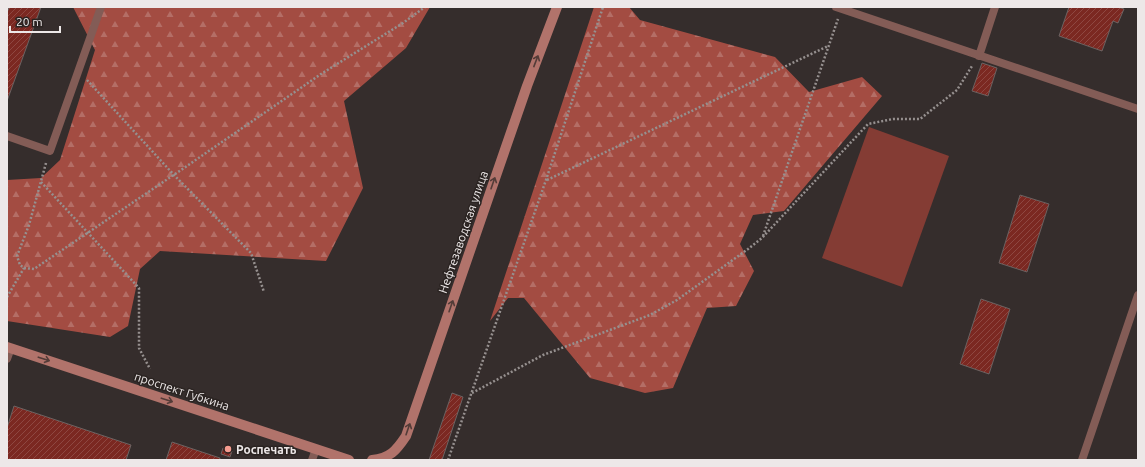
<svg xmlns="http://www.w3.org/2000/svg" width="1145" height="467" font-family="Ubuntu,sans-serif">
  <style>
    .forest { fill: url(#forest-firs) }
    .pitch { fill: #843c34 }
    .building { fill: url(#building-hatch); stroke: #6b6261 }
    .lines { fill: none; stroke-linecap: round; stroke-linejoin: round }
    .path { stroke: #96908f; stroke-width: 2.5; stroke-dasharray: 2 2; stroke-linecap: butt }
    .lane { stroke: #835c56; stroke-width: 8 }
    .secondary { stroke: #b1736b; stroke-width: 10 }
    .oneway { stroke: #533c38 }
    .poi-dot { fill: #f59c90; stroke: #2b2422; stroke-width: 1.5 }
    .labels { text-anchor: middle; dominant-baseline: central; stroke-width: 3; stroke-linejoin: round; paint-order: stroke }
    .street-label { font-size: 12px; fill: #ede8e8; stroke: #2b2422 }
    .poi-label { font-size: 12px; font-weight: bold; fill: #ede8e8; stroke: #2b2422; text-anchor: start }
  </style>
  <defs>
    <pattern id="forest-firs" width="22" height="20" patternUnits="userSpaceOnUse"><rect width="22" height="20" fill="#a34c42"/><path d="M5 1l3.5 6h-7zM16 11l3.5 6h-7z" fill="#b46e66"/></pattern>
    <pattern id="building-hatch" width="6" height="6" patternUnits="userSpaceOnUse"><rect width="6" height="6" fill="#7b2821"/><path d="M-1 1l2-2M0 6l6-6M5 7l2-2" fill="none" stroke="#8e4741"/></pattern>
  </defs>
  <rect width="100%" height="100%" fill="#352d2c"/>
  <path class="forest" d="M73,7H430L406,48L344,101L363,188L326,261L160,251L140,269L128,326L110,337L7,321V180L41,178L60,160L95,50Z
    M594,7H629L640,20L775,57L809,92L862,77L882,96L784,211L753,215L740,244L754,271L736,306L707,308L673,388L645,393L590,378L524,298H508L490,321Z"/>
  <path class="pitch" d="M869,127L949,156L902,287L822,258Z"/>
  <path class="building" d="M9,7H41L7,101V13Z
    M1069,7H1118L1124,9L1118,23L1113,21L1102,51L1059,36Z
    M982,63L997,68L988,96L972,91Z
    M1020,195L1049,204L1027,272L999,263Z
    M981,299L1010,309L989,374L960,364Z
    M452,393L463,397L442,460H429Z
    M14,406L131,445L126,460H7V428Z
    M172,442L220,458V460H166Z
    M223,448L232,451L230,457L221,454Z"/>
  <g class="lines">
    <path class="path" d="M87,80L174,175L251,253L264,292
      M46,163L29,225L17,256L20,265L24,268L34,269L184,168L321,74L403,23L425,7
      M547,180L828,46
      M41,182L139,288V348L150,369
      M763,236L838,19
      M7,297L24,268
      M472,393L543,355L650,315L677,300L748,249L762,238L868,124L893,119H920L957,90L972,66
      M448,460L546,180L603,7"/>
    <path class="lane" d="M836,7L1138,109
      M979,56L995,7
      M7,136L50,151L101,7
      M7,359L11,348
      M312,460L316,449
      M1082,460L1138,295"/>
    <path class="secondary" d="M7,347L349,460
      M372,460C390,458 396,451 406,436L527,86L557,7"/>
  </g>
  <defs><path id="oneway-shaft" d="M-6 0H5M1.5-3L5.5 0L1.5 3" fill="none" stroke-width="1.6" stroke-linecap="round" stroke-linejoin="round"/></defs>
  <g class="oneway">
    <use href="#oneway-shaft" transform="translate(536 61) rotate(-69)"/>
    <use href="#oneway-shaft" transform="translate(493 183) rotate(-71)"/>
    <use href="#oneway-shaft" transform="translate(451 306) rotate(-71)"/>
    <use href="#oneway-shaft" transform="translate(44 359) rotate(18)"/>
    <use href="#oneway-shaft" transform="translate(167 400) rotate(18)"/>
    <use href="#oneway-shaft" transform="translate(408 429) rotate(-71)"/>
  </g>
  <circle class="poi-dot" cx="228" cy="449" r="4"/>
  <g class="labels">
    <g class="street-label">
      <text transform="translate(463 232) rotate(-71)">Нефтезаводская улица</text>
      <text transform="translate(182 391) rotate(18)">проспект Губкина</text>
    </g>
    <g class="poi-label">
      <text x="236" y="449">Роспечать</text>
    </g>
  </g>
  <rect width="1145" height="467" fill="none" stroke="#ede8e8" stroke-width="16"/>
  <path d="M10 26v6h50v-6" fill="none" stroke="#ede8e8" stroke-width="2"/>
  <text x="16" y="26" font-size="12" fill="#ede8e8" stroke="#2b2422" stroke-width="3" paint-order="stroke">20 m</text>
</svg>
